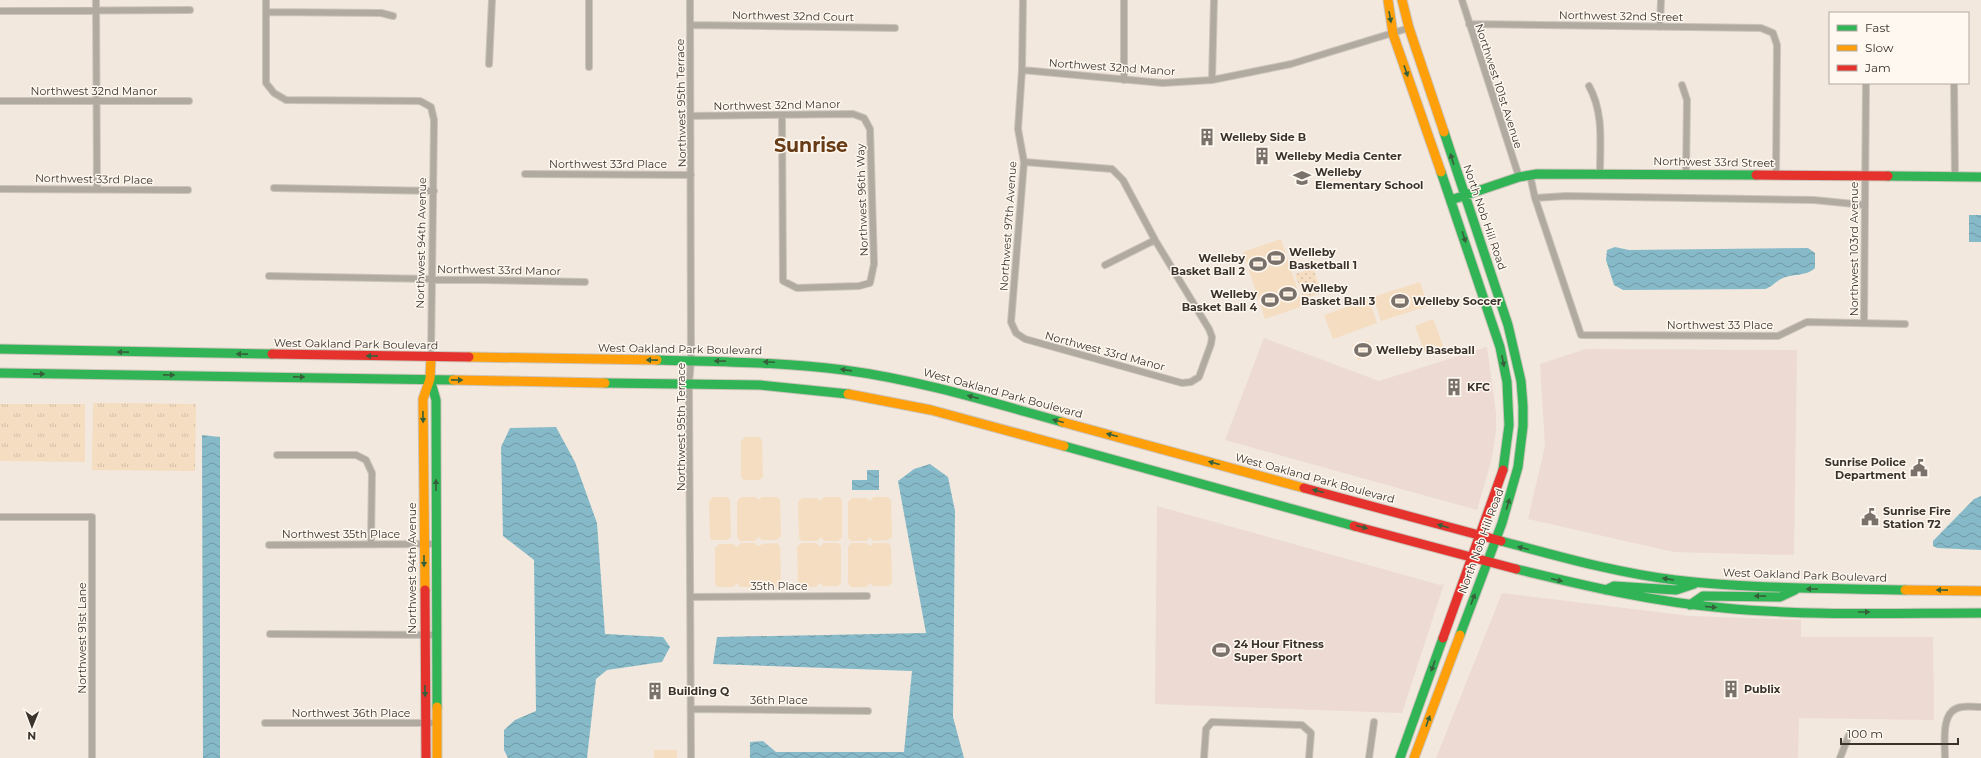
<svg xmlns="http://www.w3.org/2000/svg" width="1981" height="758" font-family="Montserrat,sans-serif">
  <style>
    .commercial { fill: #eddad3 }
    .grass { fill: url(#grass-tufts) }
    .park { fill: url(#park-dots) }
    .pitch { fill: #f5ddc1 }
    .water { fill: url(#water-waves) }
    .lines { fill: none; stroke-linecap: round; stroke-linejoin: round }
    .street-casing { stroke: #ccc4bb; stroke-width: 8 }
    .fast-casing { stroke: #ccc4bb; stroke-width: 11 }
    .slow-casing { stroke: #ccc4bb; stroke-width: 11 }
    .jam-casing { stroke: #ccc4bb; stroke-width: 11 }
    .street { stroke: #b1aaa1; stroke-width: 6 }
    .fast { stroke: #30b455; stroke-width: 9 }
    .slow { stroke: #ff9f0a; stroke-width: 9 }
    .jam { stroke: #e5322d; stroke-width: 9 }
    .oneway { fill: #36603a }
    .labels { text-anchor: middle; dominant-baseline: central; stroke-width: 3; stroke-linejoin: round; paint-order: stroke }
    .street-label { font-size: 11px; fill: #3a332c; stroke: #fff8f0 }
    .poi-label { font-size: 11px; font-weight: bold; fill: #3a332c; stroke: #fff8f0; text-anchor: start }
    .town-label { font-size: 19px; font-weight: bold; fill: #673b16; stroke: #fff8f0 }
  </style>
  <defs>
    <pattern id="grass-tufts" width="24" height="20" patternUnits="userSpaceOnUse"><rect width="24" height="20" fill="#f5ddc1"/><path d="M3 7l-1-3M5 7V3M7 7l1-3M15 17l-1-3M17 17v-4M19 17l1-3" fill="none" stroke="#d3bea6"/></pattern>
    <pattern id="park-dots" width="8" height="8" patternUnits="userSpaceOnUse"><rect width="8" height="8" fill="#f5ddc1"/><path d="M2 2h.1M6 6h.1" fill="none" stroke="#d3bea6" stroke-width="1.8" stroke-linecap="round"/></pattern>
    <pattern id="water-waves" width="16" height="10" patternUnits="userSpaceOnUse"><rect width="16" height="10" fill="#87bac9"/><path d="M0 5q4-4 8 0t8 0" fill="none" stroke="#6f98a3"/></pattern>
  </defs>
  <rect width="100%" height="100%" fill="#f2e8dd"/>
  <path class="commercial" d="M1264,338L1379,381L1487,347L1496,413V430L1492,458L1477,510L1225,440Z
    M1586,349L1797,350L1794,555L1674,552L1528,519L1545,446L1540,364Z
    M1157,506L1440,585L1444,584L1402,713L1155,704Z
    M1502,593L1690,616L1801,620V637H1933L1934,720L1799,718L1798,758H1436Z"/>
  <path class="grass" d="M93,403L196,404L195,471L92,470Z
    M0,404H85V462L0,461Z"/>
  <path class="park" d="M1313,268L1321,293L1304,299L1295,274Z"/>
  <path class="pitch" d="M1281,239L1303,306L1265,319L1243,252Z
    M1420,282L1428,306L1381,321L1373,297Z
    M1369,299L1377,323L1333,339L1324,315Z
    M1433,319L1444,348L1426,355L1415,326Z
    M1369,340L1372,356L1358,360L1352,345Z
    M745,437H759L762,440L763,477L759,480H744L741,477V441Z
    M713,497H727L730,500L731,537L727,540H712L710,537L709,501Z
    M741,497H755L759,500L762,497H777L780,500L781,536L777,540H762L759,537L755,541H740L737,537V501Z
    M824,497H839L842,500V537L839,541H824L821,537L817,541H802L799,538L798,502L802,498H817L821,501Z
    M874,497H888L891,500L892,537L888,540L873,541L870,537L866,541H851L848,538V502L852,498H866L870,501Z
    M741,543H755L758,546L763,544L777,543L780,547L781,583L777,587H762L759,583L755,587H740L737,583L733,587H718L715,584V548L719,544H733L737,547Z
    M801,543H816L820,547L823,543H838L841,546V583L838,586H823L820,583L816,587H801L798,583L797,547Z
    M851,543H866L870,546L873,543H888L891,546L892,583L888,586H873L870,583L866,587H851L848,583V547Z
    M654,750H677V758H654Z"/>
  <path class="water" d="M1969,215H1981V242H1969Z
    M1615,247L1629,250L1808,248L1815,253V268C1806,277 1792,273 1781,279C1775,282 1772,287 1765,289L1623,290L1614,285L1606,260L1607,250Z
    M556,427L575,462L597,523L605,634L663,637L670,647L662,662L607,670L596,679L587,758H508L504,750V730L515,720L536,711L534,560L503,536L501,447L510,428Z
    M202,435L220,437V758H203Z
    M930,464L948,477L955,511L953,717L964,758H750V742L763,741L776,752H904L912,671L713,664L717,637L926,633L898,481L914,469Z
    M867,470H879V490H852V480H867Z
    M1981,496V550L1937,548L1933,546V541L1974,499Z"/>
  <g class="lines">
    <g class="street-casing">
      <path id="street" d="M96,0L97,189
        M266,0V83L274,93L286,100L420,101L431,107L434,120L431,357
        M690,0L691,361L689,384L691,758
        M1023,0L1022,70L1018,129L1024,162L1011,322L1016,333L1025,339L1182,383L1191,382L1199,377L1211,344L1212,337L1209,329L1155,240L1123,180L1112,169L1024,162
        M1462,0L1519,177
        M0,11L190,10
        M266,12L381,13L393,16
        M1469,24L1761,28L1773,33L1777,45L1776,175
        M690,25L895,28
        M1660,27L1661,0
        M489,64L492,0
        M589,67V0
        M1022,70L1163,83L1212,80L1291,64L1409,28
        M1124,80V0
        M1212,80L1214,0
        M1954,83L1955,176
        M1682,85L1687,100L1686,174
        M1589,86C1604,113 1600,143 1600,173
        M0,101H189
        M690,116L853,114L864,118L870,129L874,264L870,283L859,286L797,288L783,281L782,115
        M525,174L691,175
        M1530,175L1535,198L1581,335L1778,336L1807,322L1905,324
        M274,188L434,191
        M0,189L188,190
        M1535,198L1566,196L1814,200L1864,205
        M1105,265L1155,240
        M269,276L585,282
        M1864,323L1866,83
        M277,455H356L366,460L372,473L371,543
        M0,517H92V758
        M269,545L436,544
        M691,597L867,596
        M270,634L437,635
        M691,709L868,711
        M265,723H436
        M1204,758L1206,729L1212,722L1302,725L1311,733L1309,758
        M1369,758L1374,722
        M1840,758L1849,735
        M1945,758C1945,742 1940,709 1962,707C1968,706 1975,707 1981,707"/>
    </g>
    <g class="fast-casing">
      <path id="fast" d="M1444,132L1508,325L1521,381L1523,406V426L1518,467L1502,523L1460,635
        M1441,172L1500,347L1507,382L1509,425L1503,470
        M1888,176L1981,177
        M1451,200L1519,177L1537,174L1756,175
        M0,349L272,354
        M657,360C720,362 782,362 844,370C919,380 990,402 1062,422
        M0,373L453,380
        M430,379L436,400L437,707
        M605,383L760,385L848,394
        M1064,446L1354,526
        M1501,541C1558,556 1616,573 1675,580C1751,589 1828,588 1905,590
        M1516,569C1585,586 1654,602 1724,608C1809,616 1895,613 1981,613
        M1606,590L1614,586L1676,590L1694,584
        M1690,605L1703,596L1780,597L1795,590
        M1400,758L1443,638"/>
    </g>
    <g class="slow-casing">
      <path id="slow" d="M1388,0L1393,34L1441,172
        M1402,0L1409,28L1444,132
        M469,357L657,360
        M453,380L605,383
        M848,394L931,410L1064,446
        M1062,422L1304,488
        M425,590L423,399L430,379L431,357
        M1905,590L1981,591
        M437,707V758
        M1414,758L1460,635"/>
    </g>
    <g class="jam-casing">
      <path id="jam" d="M1756,175L1888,176
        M272,354L469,357
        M1304,488L1501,541
        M1354,526L1516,569
        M425,590L426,758
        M1443,638L1503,470"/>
    </g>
    <use href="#street" class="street"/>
    <use href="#fast" class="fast"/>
    <use href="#slow" class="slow"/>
    <use href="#jam" class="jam"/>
  </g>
  <defs><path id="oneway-solid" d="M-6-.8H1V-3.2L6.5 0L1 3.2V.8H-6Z"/></defs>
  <g class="oneway">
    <use href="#oneway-solid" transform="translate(1390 17) rotate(80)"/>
    <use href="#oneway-solid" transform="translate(1406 71) rotate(71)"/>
    <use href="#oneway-solid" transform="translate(1452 159) rotate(-108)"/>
    <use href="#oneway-solid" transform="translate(1464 237) rotate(72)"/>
    <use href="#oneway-solid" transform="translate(123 352) rotate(-179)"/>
    <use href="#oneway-solid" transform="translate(242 354) rotate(-179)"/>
    <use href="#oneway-solid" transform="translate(372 356) rotate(-179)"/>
    <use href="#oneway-solid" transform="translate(652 360) rotate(-179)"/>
    <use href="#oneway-solid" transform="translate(720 361) rotate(-179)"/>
    <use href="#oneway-solid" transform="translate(1503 361) rotate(79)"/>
    <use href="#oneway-solid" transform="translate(769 362) rotate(-178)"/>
    <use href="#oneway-solid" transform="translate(846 370) rotate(-172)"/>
    <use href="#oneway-solid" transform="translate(39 374) rotate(1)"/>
    <use href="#oneway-solid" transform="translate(169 375) rotate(1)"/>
    <use href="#oneway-solid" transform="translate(299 377) rotate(1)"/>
    <use href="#oneway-solid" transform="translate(457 380) rotate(1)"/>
    <use href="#oneway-solid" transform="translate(973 397) rotate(-165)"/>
    <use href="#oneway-solid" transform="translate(423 417) rotate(89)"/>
    <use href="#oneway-solid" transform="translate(1058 421) rotate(-165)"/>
    <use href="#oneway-solid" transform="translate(1112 435) rotate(-165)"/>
    <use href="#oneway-solid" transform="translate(1214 463) rotate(-165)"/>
    <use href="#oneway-solid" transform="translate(436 485) rotate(-90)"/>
    <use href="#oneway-solid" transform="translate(1318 491) rotate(-165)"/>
    <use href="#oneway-solid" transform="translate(1508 504) rotate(-73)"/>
    <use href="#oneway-solid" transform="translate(1443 526) rotate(-164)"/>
    <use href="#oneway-solid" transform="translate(1362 527) rotate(15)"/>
    <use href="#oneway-solid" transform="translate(1523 548) rotate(-166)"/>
    <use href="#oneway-solid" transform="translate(424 561) rotate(90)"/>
    <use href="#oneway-solid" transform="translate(1668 579) rotate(-171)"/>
    <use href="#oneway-solid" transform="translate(1557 580) rotate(14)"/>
    <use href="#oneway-solid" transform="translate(1812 589) rotate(-180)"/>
    <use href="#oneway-solid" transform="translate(1942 590) rotate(-179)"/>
    <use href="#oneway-solid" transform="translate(1760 596) rotate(-179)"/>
    <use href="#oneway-solid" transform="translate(1473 599) rotate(-70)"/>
    <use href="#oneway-solid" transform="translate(1711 607) rotate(5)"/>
    <use href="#oneway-solid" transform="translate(1864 612)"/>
    <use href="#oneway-solid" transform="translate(1433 666) rotate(110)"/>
    <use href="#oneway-solid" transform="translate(425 691) rotate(89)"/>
    <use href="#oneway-solid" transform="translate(1428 721) rotate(-70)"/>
  </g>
  <defs>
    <g id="building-bare" transform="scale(1.38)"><path d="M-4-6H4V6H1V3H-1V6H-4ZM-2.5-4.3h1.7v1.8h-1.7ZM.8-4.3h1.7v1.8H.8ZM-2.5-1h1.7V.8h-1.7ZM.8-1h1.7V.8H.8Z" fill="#7a726a" stroke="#fff8f0" stroke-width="2.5" paint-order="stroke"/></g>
    <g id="school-bare" transform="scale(1.38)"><path d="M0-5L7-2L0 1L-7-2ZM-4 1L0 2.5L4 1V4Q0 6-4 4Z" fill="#7a726a" stroke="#fff8f0" stroke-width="2.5" paint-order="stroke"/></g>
    <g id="stadium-bare" transform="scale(1.38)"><path d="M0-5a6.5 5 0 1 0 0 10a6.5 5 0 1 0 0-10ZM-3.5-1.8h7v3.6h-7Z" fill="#7a726a" stroke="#fff8f0" stroke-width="2.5" paint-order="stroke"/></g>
    <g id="civic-bare" transform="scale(1.38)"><path d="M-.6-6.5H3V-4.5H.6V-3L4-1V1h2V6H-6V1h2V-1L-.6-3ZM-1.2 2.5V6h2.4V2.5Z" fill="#7a726a" stroke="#fff8f0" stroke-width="2.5" paint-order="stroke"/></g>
  </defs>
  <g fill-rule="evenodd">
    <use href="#building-bare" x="1207" y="137"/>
    <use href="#building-bare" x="1262" y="156"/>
    <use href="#school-bare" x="1302" y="178"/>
    <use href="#stadium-bare" x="1276" y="258"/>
    <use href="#stadium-bare" x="1258" y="264"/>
    <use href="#stadium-bare" x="1288" y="294"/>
    <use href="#stadium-bare" x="1270" y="300"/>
    <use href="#stadium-bare" x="1400" y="301"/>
    <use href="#stadium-bare" x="1363" y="350"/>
    <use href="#building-bare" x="1454" y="387"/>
    <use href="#civic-bare" x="1919" y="468"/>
    <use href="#civic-bare" x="1870" y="517"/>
    <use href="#stadium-bare" x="1221" y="650"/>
    <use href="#building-bare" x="1731" y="689"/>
    <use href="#building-bare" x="655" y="691"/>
  </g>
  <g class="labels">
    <g class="street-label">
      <text transform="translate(793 16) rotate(1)">Northwest 32nd Court</text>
      <text transform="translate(1621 16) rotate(1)">Northwest 32nd Street</text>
      <text transform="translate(1112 67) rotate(4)">Northwest 32nd Manor</text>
      <text transform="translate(1499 86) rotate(72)">Northwest 101st Avenue</text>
      <text x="94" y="91">Northwest 32nd Manor</text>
      <text transform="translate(681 103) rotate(-91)">Northwest 95th Terrace</text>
      <text transform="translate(777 105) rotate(-1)">Northwest 32nd Manor</text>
      <text transform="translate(1714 162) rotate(1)">Northwest 33rd Street</text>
      <text x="608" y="164">Northwest 33rd Place</text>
      <text transform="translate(94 179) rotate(1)">Northwest 33rd Place</text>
      <text transform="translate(862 200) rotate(-92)">Northwest 96th Way</text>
      <text transform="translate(1485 217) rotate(71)">North Nob Hill Road</text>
      <text transform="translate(1008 226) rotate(-86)">Northwest 97th Avenue</text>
      <text transform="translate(421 243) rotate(-89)">Northwest 94th Avenue</text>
      <text transform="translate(1854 249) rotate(-90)">Northwest 103rd Avenue</text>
      <text transform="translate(499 270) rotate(1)">Northwest 33rd Manor</text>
      <text x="1720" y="325">Northwest 33 Place</text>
      <text transform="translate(356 344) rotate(1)">West Oakland Park Boulevard</text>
      <text transform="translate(680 349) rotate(1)">West Oakland Park Boulevard</text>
      <text transform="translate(1105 351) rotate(15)">Northwest 33rd Manor</text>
      <text transform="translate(1003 393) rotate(15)">West Oakland Park Boulevard</text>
      <text transform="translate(681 427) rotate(-90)">Northwest 95th Terrace</text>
      <text transform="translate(1315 478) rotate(15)">West Oakland Park Boulevard</text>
      <text x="341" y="534">Northwest 35th Place</text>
      <text transform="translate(1481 541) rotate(-70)">North Nob Hill Road</text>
      <text transform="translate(412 568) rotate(-90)">Northwest 94th Avenue</text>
      <text transform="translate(1805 575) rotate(2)">West Oakland Park Boulevard</text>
      <text x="779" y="586">35th Place</text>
      <text transform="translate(82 638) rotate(-90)">Northwest 91st Lane</text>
      <text x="779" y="700">36th Place</text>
      <text x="351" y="713">Northwest 36th Place</text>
    </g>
    <g class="poi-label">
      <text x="1220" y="137">Welleby Side B</text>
      <text x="1275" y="156">Welleby Media Center</text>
      <text x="1315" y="172">Welleby<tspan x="1315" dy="13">Elementary School</tspan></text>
      <text x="1289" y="252">Welleby<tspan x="1289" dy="13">Basketball 1</tspan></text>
      <text x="1245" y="258" text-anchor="end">Welleby<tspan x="1245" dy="13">Basket Ball 2</tspan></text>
      <text x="1301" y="288">Welleby<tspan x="1301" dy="13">Basket Ball 3</tspan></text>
      <text x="1257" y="294" text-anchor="end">Welleby<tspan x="1257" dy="13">Basket Ball 4</tspan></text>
      <text x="1413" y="301">Welleby Soccer</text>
      <text x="1376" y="350">Welleby Baseball</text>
      <text x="1467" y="387">KFC</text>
      <text x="1906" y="462" text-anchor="end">Sunrise Police<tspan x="1906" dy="13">Department</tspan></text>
      <text x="1883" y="511">Sunrise Fire<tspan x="1883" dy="13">Station 72</tspan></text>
      <text x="1234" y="644">24 Hour Fitness<tspan x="1234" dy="13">Super Sport</tspan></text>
      <text x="1744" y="689">Publix</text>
      <text x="668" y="691">Building Q</text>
    </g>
    <g class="town-label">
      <text x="811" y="145">Sunrise</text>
    </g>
  </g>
  <rect x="1829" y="12" width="140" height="72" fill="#fff8f0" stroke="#b0a9a2"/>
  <rect x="1837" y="25" width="20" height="6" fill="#30b455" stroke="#b0a9a2"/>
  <text x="1865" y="32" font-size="12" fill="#3a332c">Fast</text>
  <rect x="1837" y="45" width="20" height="6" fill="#ff9f0a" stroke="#b0a9a2"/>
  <text x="1865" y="52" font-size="12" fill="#3a332c">Slow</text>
  <rect x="1837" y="65" width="20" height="6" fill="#e5322d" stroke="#b0a9a2"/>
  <text x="1865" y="72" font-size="12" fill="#3a332c">Jam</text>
  <g transform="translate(32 726) rotate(181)" stroke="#fff8f0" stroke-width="3" paint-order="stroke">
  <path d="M0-3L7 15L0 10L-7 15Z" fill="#3a332c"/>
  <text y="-6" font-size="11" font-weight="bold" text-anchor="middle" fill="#3a332c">N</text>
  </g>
  <path d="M1841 738v6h117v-6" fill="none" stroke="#3a332c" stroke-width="2"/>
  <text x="1847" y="738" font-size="12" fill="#3a332c" stroke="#fff8f0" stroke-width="3" paint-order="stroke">100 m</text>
</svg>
